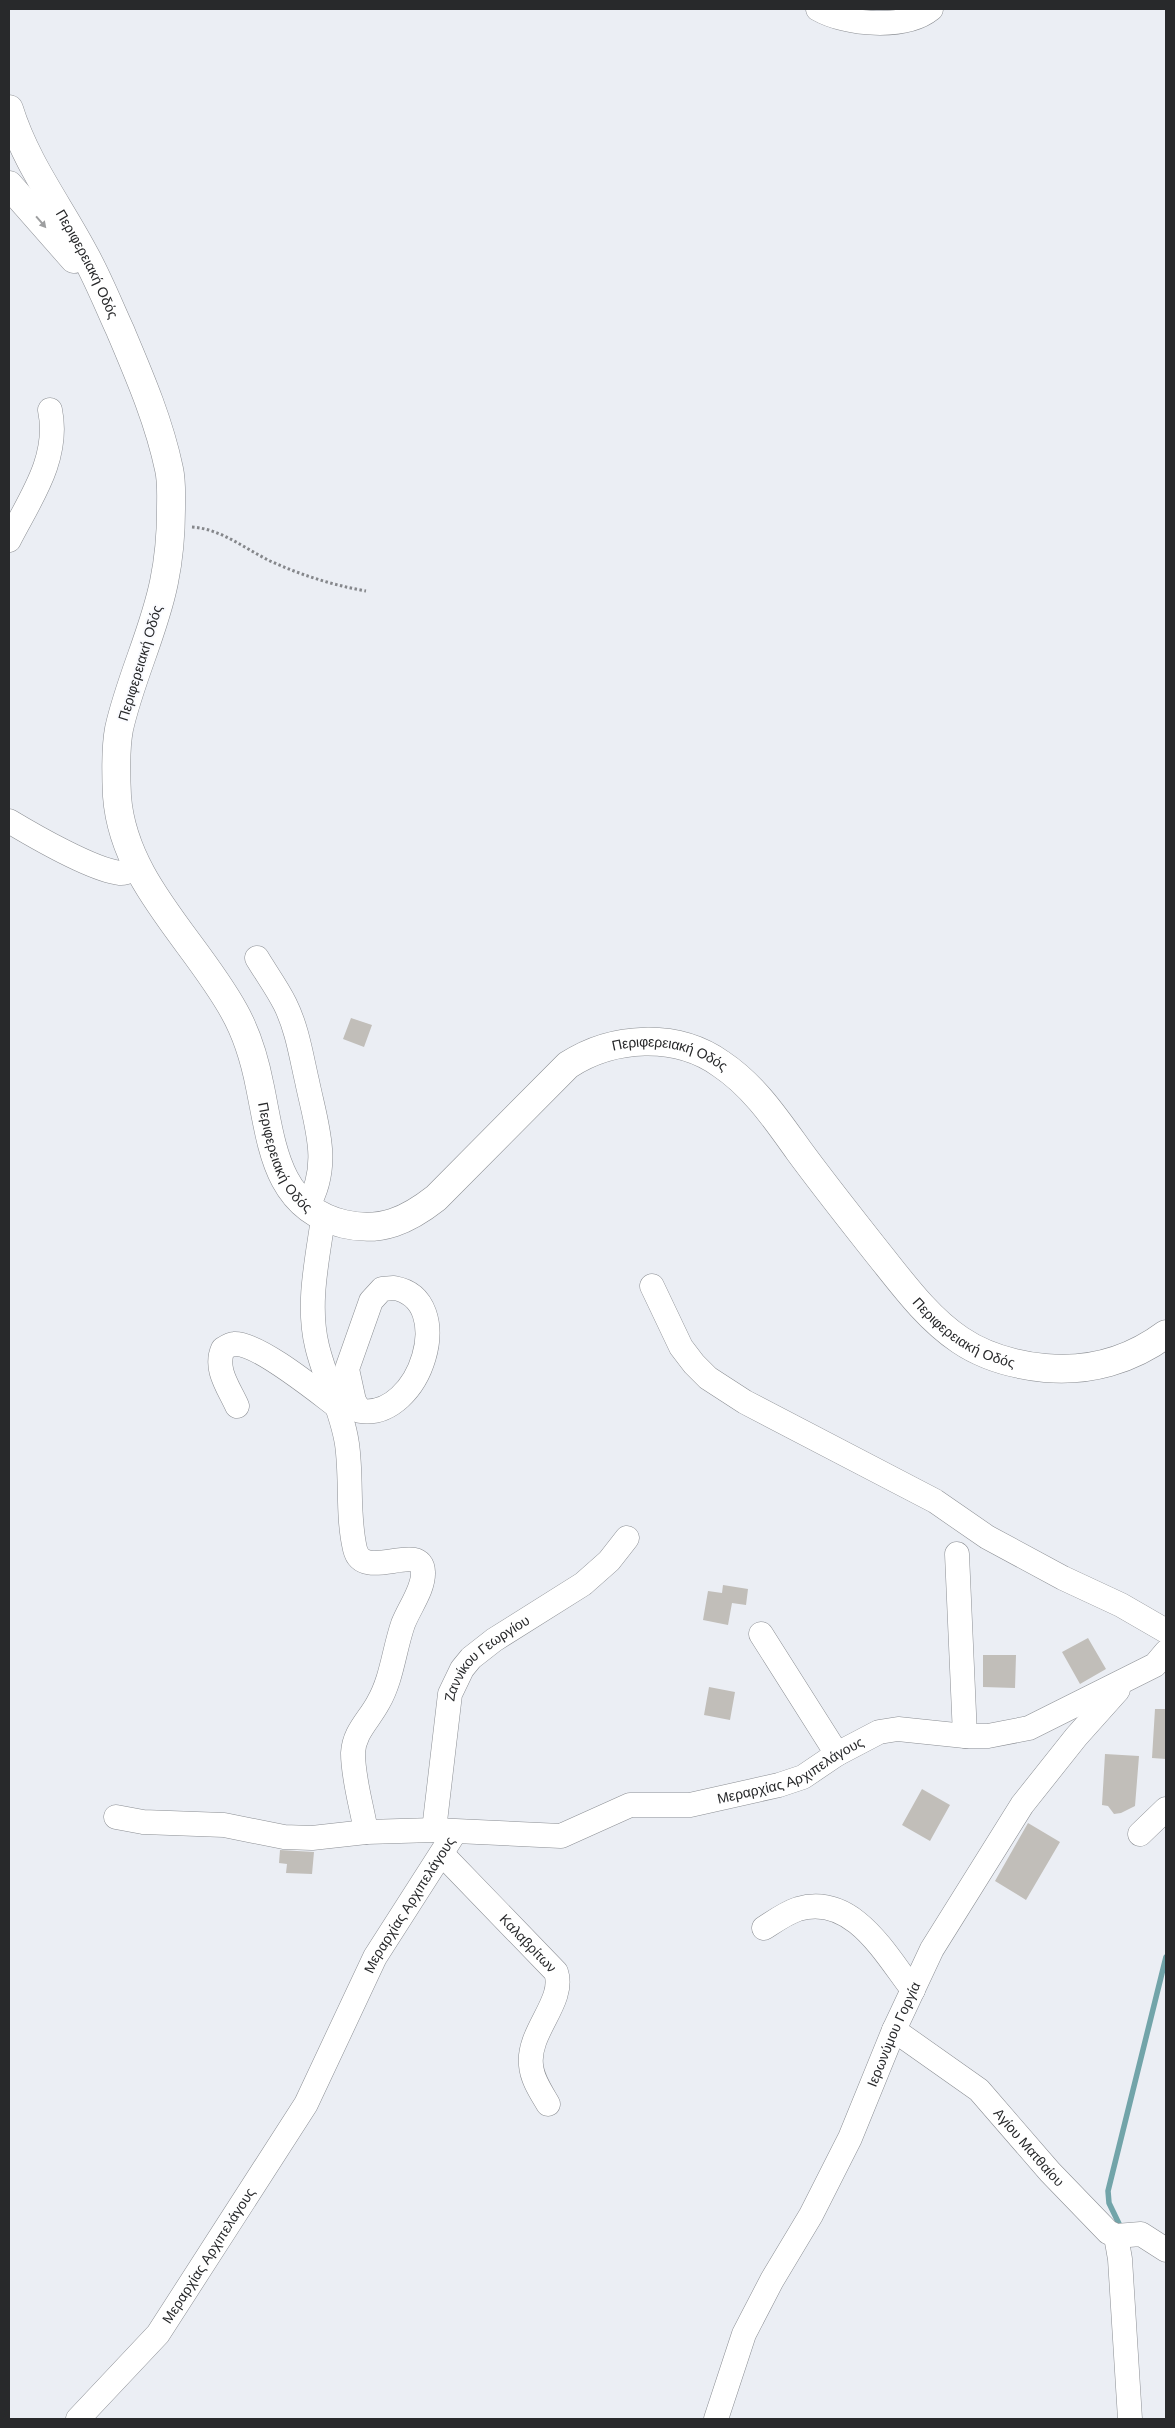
<svg xmlns="http://www.w3.org/2000/svg" width="1175" height="2428" font-family="Helvetica,sans-serif">
  <style>
    .lines { fill: none; stroke-linecap: round; stroke-linejoin: round }
    .stream { stroke: #72a4a9; stroke-width: 5.5 }
    .building { fill: #c1beb9 }
    .minor-casing { stroke: #8b8e93; stroke-width: 25 }
    .major-casing { stroke: #8b8e93; stroke-width: 29 }
    .path { stroke: #85878b; stroke-width: 3; stroke-dasharray: 2.5 2.5; stroke-linecap: butt }
    .minor { stroke: #fff; stroke-width: 24 }
    .major { stroke: #fff; stroke-width: 28 }
    .oneway { fill: #9e9fa0 }
    .labels { text-anchor: middle; dominant-baseline: central; stroke-width: 4; stroke-linejoin: round; paint-order: stroke }
    .street-label { font-size: 14px; fill: #28292b; stroke: #fafbff }
  </style>
  <rect width="100%" height="100%" fill="#ebeef4"/>
  <g class="lines">
    <path class="stream" d="M1122,2230L1109,2203L1108,2191L1166,1957"/>
  </g>
  <path class="building" d="M351,1018L372,1025L364,1047L343,1039Z
    M723,1585L748,1589L746,1605L732,1603L728,1625L703,1620L708,1591L722,1593Z
    M1088,1638L1106,1669L1080,1684L1062,1652Z
    M983,1655H1016L1015,1688L983,1687Z
    M709,1687L735,1692L730,1720L704,1715Z
    M1155,1709H1166V1759L1152,1758Z
    M1105,1754L1139,1756L1135,1806L1121,1813L1114,1814L1108,1806L1102,1805Z
    M922,1789L950,1805L930,1841L902,1825Z
    M1028,1823L1060,1842L1026,1900L995,1881Z
    M280,1850L314,1852L312,1874L286,1873L287,1864L279,1863Z"/>
  <g class="lines">
    <g class="minor-casing">
      <g id="minor">
        <path d="M818,9C846,25 905,30 931,9"/>
        <path d="M9,540C30,499 60,458 50,410"/>
        <path d="M9,821C34,836 93,870 120,873C126,874 133,869 138,867"/>
        <path d="M257,958C266,973 277,988 285,1004C297,1028 301,1055 307,1081C316,1125 332,1165 307,1207"/>
        <path d="M323,1219C317,1261 307,1305 317,1346C325,1380 342,1410 347,1444C352,1479 347,1515 355,1549C363,1583 422,1540 423,1572C424,1589 409,1608 403,1624C394,1650 392,1679 378,1703C369,1720 354,1732 353,1753C353,1779 362,1807 366,1832"/>
        <path d="M652,1286L681,1347L694,1364L708,1378L745,1402L935,1501L987,1537L1063,1578L1121,1605L1166,1631"/>
        <path d="M394,1288C458,1299 421,1420 360,1411L354,1401L347,1369L371,1301L382,1289Z"/>
        <path d="M237,1406C229,1388 214,1369 223,1349C226,1347 231,1344 234,1344C257,1342 318,1392 338,1407"/>
        <path d="M957,1554L965,1736"/>
        <path d="M761,1634L837,1754"/>
        <path id="s1" d="M116,1817L143,1822L224,1825L284,1837L312,1838L366,1832L434,1830L561,1836L630,1805H690L779,1785L803,1777L837,1754L879,1732L898,1729L965,1736H988L1029,1728L1155,1665L1166,1652"/>
        <path id="s2" d="M434,1830L450,1694L462,1669L471,1658L494,1640L583,1584L609,1561L627,1538"/>
        <path d="M1140,1834L1166,1809"/>
        <path id="s3" d="M442,1854L556,1972C566,2001 527,2032 531,2065C532,2079 541,2092 548,2104"/>
        <path d="M764,1928C775,1921 786,1913 798,1909C853,1893 885,1954 913,1990"/>
        <path id="s4" d="M894,2030L979,2090L1050,2172L1108,2232L1116,2236L1141,2234L1166,2250"/>
        <path d="M1116,2236L1120,2259L1130,2419"/>
        <path id="s5" d="M78,2419L158,2334L306,2104L375,1957L455,1832"/>
        <path id="s6" d="M716,2419L744,2334L772,2280L811,2215L850,2138L894,2030L932,1949L1022,1805L1076,1737L1118,1690"/>
      </g>
    </g>
    <g class="major-casing">
      <g id="major">
        <path id="s7" d="M9,109C26,164 60,207 86,257C99,281 109,306 120,330C139,375 159,421 169,469C172,482 171,495 171,509C171,533 169,558 164,582C154,632 130,679 119,729C115,750 116,775 117,796C123,881 195,940 234,1011C247,1034 255,1061 260,1087C272,1145 276,1208 344,1224C381,1233 408,1220 436,1198L568,1065C613,1036 676,1032 721,1064C754,1086 776,1119 799,1151C824,1185 851,1219 877,1252C902,1283 927,1318 960,1340C985,1357 1016,1365 1045,1368C1089,1372 1131,1360 1166,1334"/>
        <path d="M9,185L74,259"/>
      </g>
    </g>
    <path class="path" d="M192,527C221,529 244,548 270,561C301,575 332,585 366,591"/>
    <use href="#minor" class="minor"/>
    <use href="#major" class="major"/>
  </g>
  <defs><path id="oneway-solid" d="M-6-.8H1V-3.2L6.5 0L1 3.2V.8H-6Z" transform="scale(1.25)"/></defs>
  <use class="oneway" href="#oneway-solid" transform="translate(41 222) rotate(49)"/>
  <g class="labels">
    <g class="street-label">
      <text stroke="none"><textPath href="#s7" startOffset="174">Περιφερειακή Οδός</textPath></text>
      <text transform="translate(140 663) rotate(-73)">Περιφερειακή Οδός</text>
      <text stroke="none"><textPath href="#s7" startOffset="1626">Περιφερειακή Οδός</textPath></text>
      <text stroke="none"><textPath href="#s7" startOffset="1134">Περιφερειακή Οδός</textPath></text>
      <text stroke="none"><textPath href="#s7" startOffset="2046">Περιφερειακή Οδός</textPath></text>
      <text stroke="none"><textPath href="#s2" startOffset="189">Ζαννίκου Γεωργίου</textPath></text>
      <text stroke="none"><textPath href="#s1" startOffset="690">Μεραρχίας Αρχιπελάγους</textPath></text>
      <text stroke="none"><textPath href="#s5" startOffset="615">Μεραρχίας Αρχιπελάγους</textPath></text>
      <text stroke="none"><textPath href="#s3" startOffset="124">Καλαβρίτων</textPath></text>
      <text stroke="none"><textPath href="#s6" startOffset="425">Ιερωνύμου Γοργία</textPath></text>
      <text stroke="none"><textPath href="#s4" startOffset="180">Αγίου Ματθαίου</textPath></text>
      <text stroke="none"><textPath href="#s5" startOffset="210">Μεραρχίας Αρχιπελάγους</textPath></text>
    </g>
  </g>
  <rect width="1175" height="2428" fill="none" stroke="#28292b" stroke-width="20"/>
</svg>
